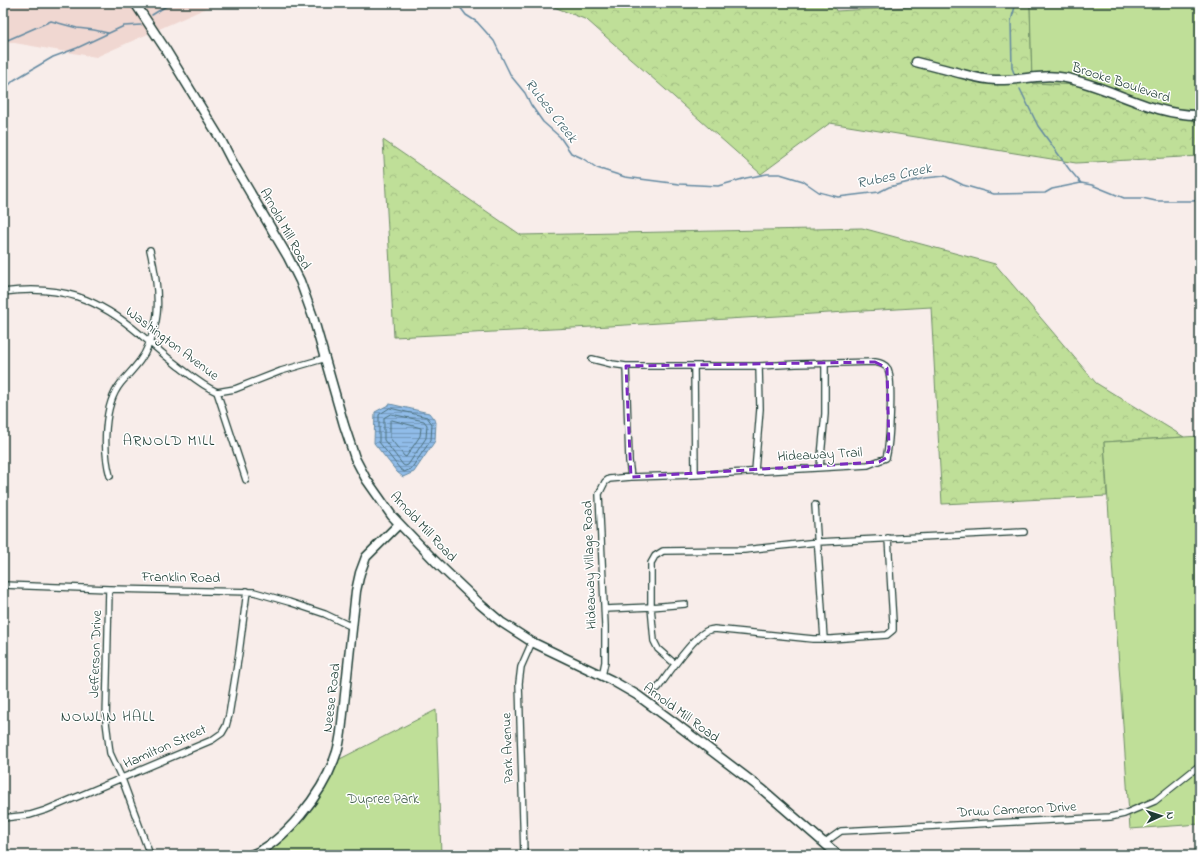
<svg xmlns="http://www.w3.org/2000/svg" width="1203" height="858" font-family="'Indie Flower',sans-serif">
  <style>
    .built { fill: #f0d7d1 }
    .forest { fill: url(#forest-crowns); stroke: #6f8e66 }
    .park { fill: #bfdf98; stroke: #6f8e66 }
    .water { fill: url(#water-rules); stroke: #6389a1 }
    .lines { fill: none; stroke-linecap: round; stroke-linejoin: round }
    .shore { stroke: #4c707c; stroke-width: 1 }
    .stream { stroke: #6389a1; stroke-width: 1.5 }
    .street-casing { stroke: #1f3d34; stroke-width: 8 }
    .secondary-casing { stroke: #1f3d34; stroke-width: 11 }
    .street { stroke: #fff; stroke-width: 5.5 }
    .secondary { stroke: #fff; stroke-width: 8 }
    .marked { fill: none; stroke: #7b2cbf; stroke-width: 3; stroke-dasharray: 8 5; stroke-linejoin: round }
    .labels { text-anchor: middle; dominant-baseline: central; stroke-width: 3; stroke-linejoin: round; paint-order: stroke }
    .street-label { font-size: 14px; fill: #1f3d34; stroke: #fff }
    .park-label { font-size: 14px; fill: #3f5d48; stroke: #fff }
    .water-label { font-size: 15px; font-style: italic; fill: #41636a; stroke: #fff }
    .neighbourhood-label { font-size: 15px; letter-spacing: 1px; fill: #1f3d34; stroke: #fff }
  </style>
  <defs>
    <pattern id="forest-crowns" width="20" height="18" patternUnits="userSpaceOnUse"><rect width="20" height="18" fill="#bfdf98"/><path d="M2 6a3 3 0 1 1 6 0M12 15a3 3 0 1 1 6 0" fill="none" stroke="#a4c084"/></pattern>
    <pattern id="water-rules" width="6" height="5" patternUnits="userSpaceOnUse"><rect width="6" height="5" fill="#90bce9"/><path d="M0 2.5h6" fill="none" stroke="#759abe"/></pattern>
  </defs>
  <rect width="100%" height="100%" fill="#f8edea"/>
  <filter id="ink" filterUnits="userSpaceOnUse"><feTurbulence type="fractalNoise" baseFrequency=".025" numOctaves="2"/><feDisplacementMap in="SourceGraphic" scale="8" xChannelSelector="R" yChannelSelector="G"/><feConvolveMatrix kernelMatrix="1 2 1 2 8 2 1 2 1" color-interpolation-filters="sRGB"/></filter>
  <g filter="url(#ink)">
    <path class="built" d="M3,3H209L211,6L96,57L3,41Z"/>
    <path class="forest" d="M544,3H833L836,11L980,3H1030L1032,83L1082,85L1182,114L1200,124V156L1076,163L830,123L761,174L587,20Z
      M383,140L521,235L862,228L995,264L1096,383L1184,437L1104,442L1107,496L942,504L931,307L592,327L394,337Z"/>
    <path class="park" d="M1030,3H1200V124L1182,114L1082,85L1032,83Z
      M1200,436V824L1130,829L1104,442Z
      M436,710L441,855H259L273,847L283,838L324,788L338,760Z"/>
    <path class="water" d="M390,404L429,413L436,422L435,441L414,472L403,477L397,472L374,443L375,412Z"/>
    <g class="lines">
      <path class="shore" d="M390,408L427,417L432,424L431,440L411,469L404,472L400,469L379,442V415Z
        M391,414L424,421L427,425L426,438L408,465L405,466L403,465L384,440V418Z
        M392,420L421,428L420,436L406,457L404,456L390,438V422Z"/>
      <path class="stream" d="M457,3L466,15L477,22L494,41L511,76L525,93L531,105L543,122L560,137L571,153L582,158L597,168L625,177L679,184L718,186L746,178L767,174H780L803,181L819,192L838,197L879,192L889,187L925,178L945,176L963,185L994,194L1045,193L1052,189L1081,183L1092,185L1124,198H1142L1156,201H1193L1200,200
        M152,15L171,3
        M3,42L51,21L77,28L94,30L108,33
        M1014,73L1012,68L1011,21L1016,3
        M1020,89L1038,126L1069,169L1081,183
        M3,91L14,80L53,57L77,48L124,26L141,25"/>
      <g class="street-casing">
        <path id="street" d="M3,292C60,284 98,298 141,335C153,345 164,355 177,365C189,374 202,386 217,392L235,389L281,371L326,358
          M592,359L612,364L626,366H759L796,364L875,362C880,363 885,364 888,369C893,381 890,444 886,458L868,465L695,475L631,477L609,479L605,482L599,494L605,626V662L602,676
          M626,366L629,461L631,477
          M694,366L695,475
          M217,392L246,480
          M820,467L825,414V363
          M755,471L760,409L759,366
          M110,476C103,450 103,405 121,383C131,371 143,360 148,346C152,336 156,324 157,314C159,293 155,270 150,250
          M815,505L824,639
          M3,585L109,589L254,592L289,602L325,614L348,625H352
          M109,589L106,722L110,753L122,779L150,855
          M605,609L651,607L685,604
          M675,664L658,649L654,641L651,607V563L655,556L663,551L744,550L818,542L1024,532
          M658,688C668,674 691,640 705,632C707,630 711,630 714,629L813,639H831L887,635L893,630V622L888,538
          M3,818L30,815L46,810L212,740L222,733L226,726L229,715L239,653L247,591
          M824,843L841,831L1110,817L1124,814L1155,801L1200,765
          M524,855L519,683L521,667L532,642"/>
      </g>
      <g class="secondary-casing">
        <path id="secondary" d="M135,3L166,50L221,140L234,165L288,257L300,281L313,317L344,425L355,458L366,479L392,516L435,561L481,605L501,622L532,642L611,680L637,695L675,723L763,790L838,855
          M916,62C932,66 948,70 963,74C974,77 985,80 996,80C1020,81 1042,73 1066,78C1111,87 1153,116 1200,115
          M251,855C285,842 322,793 334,760C339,748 341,736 342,723L356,591L360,573L366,557L399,524"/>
      </g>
      <use href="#street" class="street"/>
      <use href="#secondary" class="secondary"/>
    </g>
  </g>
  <path class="marked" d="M875,362L887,368L889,449L886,458L879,462L631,477L626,366Z"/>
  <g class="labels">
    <g class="street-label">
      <text transform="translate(1121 83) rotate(18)">Brooke Boulevard</text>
      <text transform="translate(285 229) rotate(61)">Arnold Mill Road</text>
      <text transform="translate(172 344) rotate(37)">Washington Avenue</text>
      <text transform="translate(820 455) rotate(-3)">Hideaway Trail</text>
      <text transform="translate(423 527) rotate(47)">Arnold Mill Road</text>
      <text transform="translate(590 565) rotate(-92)">Hideaway Village Road</text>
      <text transform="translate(181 578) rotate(1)">Franklin Road</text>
      <text transform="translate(96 654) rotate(-88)">Jefferson Drive</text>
      <text transform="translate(332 698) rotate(-83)">Neese Road</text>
      <text transform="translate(681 713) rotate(36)">Arnold Mill Road</text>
      <text transform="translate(165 747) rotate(-24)">Hamilton Street</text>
      <text transform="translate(508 748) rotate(-92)">Park Avenue</text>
      <text transform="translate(1017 810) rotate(-3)">Druw Cameron Drive</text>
    </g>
    <g class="park-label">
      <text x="383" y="799">Dupree Park</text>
    </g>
    <g class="water-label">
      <text transform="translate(551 111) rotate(52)">Rubes Creek</text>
      <text transform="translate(894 176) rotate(-12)">Rubes Creek</text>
    </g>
    <g class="neighbourhood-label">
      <text x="169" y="441">ARNOLD MILL</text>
      <text x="108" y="717">NOWLIN HALL</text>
    </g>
  </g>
  <rect width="1203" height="858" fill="none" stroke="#fff" stroke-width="16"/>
  <rect x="8" y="8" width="1187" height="842" fill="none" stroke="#1f3d34" stroke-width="1.5" filter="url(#ink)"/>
  <g transform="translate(1161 816) rotate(87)" stroke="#ffffff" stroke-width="3" paint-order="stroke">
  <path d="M0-3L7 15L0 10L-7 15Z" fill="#1f3d34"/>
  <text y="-6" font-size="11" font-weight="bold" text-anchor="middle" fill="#1f3d34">N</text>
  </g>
</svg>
